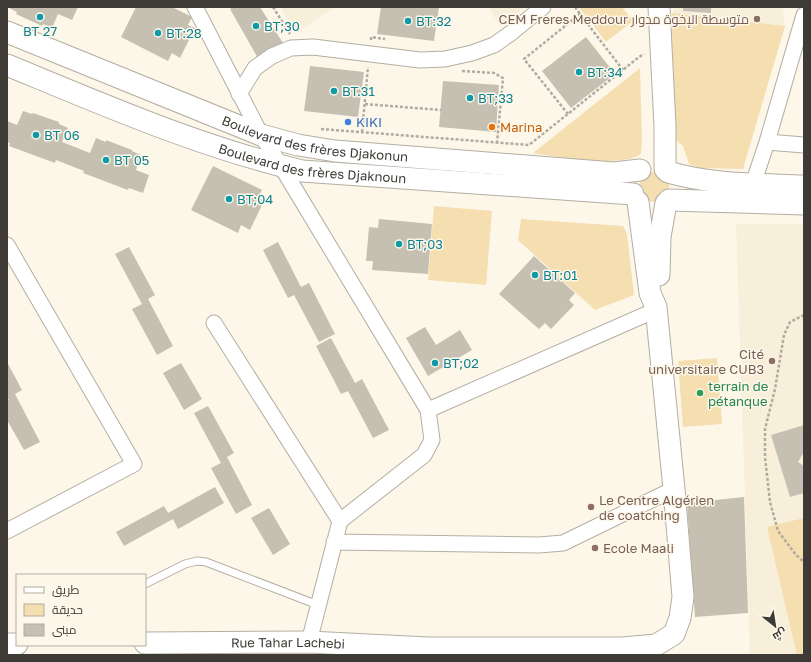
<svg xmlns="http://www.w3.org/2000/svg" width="811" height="662" font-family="'Golos Text',Cairo,sans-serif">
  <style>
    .built { fill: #f8efda }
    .green { fill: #f5deaf }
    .building { fill: #c6c0b3 }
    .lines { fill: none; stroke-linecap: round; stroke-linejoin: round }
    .lane-casing { stroke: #b4aea2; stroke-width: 9 }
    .street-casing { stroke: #b4aea2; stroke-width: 17 }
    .secondary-casing { stroke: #b4aea2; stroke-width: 23 }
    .path { stroke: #b0aba1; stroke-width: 2.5; stroke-dasharray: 3 2; stroke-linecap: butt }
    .lane { stroke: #fff; stroke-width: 7 }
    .street { stroke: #fff; stroke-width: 15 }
    .secondary { stroke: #fff; stroke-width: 21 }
    .culture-dot { fill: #0f9aa8; stroke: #fdf7ea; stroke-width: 1.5 }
    .education-dot { fill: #8d6e63; stroke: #fdf7ea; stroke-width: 1.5 }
    .shop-dot { fill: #3f7fe0; stroke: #fdf7ea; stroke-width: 1.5 }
    .food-dot { fill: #e8710a; stroke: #fdf7ea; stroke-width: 1.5 }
    .leisure-dot { fill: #2e9e5b; stroke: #fdf7ea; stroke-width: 1.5 }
    .labels { text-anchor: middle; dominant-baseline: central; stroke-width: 3; stroke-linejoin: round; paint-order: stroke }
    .education-label { font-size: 13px; fill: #785e54; stroke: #fdf7ea; text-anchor: end }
    .culture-label { font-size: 13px; fill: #0d838f; stroke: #fdf7ea; text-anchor: start }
    .shop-label { font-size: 13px; fill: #366cbe; stroke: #fdf7ea; text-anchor: start }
    .food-label { font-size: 13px; fill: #c56008; stroke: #fdf7ea; text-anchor: start }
    .street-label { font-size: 13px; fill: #3e3b36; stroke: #fdf7ea }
    .leisure-label { font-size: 13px; fill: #27864d; stroke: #fdf7ea; text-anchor: start }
  </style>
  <rect width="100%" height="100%" fill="#fdf7ea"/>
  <path class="built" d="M280,7H335L296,33Z
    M488,7H525L501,27Z
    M673,7H785L783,11L785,26L673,13Z
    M736,224H804V655H750Z"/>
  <path class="green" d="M579,7H622L633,21L606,42Z
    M673,13L785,26L743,169L700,168L689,164L683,146L670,135L664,21Z
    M640,68L642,141L641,154C621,168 558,157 533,153Z
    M639 187a15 15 0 1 1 30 0a15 15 0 1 1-30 0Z
    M434,206L492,211L486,285L428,280Z
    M521,219L623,226L627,234L634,295L595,310L518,240Z
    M717,358L722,424L683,427L678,361Z
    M804,518V655H797L767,527Z"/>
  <path class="building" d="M7,7H78L72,20L58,14L52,28L43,24L42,26L16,14L17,12Z
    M136,7H172L192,17L188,25L195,28L180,58L172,53L168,61L121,37Z
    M233,7H260L283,43L259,60L230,9Z
    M381,7H439L434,41L377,34Z
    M683,7H711V13L683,11Z
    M586,37L615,74L571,108L542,71Z
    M310,66L364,72L358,117L304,111Z
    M443,81L499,85L496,132L439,127Z
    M23,111L32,114L33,113L59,122V124L68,128L62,142L90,153L96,138L106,142V140L132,150V151L141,155L136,170L149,175L143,193L129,188L128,190L83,173L84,171L56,160L55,163L9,146L10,143L7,142V121L17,125Z
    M213,166L262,190L258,197L264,201L250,230L241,225L238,233L191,210Z
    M379,219L432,224L428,274L372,270L373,261H366L369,227L378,228Z
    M278,242L301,287L309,283L335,334L319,342L294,295L288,298L263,250Z
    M129,247L155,295L148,299L173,346L157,355L132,309L142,304L115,254Z
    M534,256L575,293L569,300L574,305L551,329L545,323L539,329L499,294Z
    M425,327L436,345L460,330L472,350L428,376L406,338Z
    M331,338L355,383L362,379L389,430L373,438L348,391L341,394L316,346Z
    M7,362L22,390L15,394L40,442L24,450L7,420V400H9L7,397Z
    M181,363L202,399L184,410L163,373Z
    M208,406L234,453L227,457L252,505L236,514L211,468L221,463L194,413Z
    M804,425V452L798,462L804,466V493L790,497L771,435Z
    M215,487L224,503L178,529L173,519L124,546L116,532L164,506L168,513Z
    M744,497L748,613L695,617L687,503Z
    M269,508L290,544L273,555L251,518Z"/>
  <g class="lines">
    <g class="lane-casing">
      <path id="lane" d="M145,584L185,564L197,561L206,562L318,605"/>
    </g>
    <g class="street-casing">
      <path id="street" d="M195,7L261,135L281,166L428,410L432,440L424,455L340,521L309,642
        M239,94L255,68L272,56L291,48L313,47L420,60L445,59L472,53L494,45L511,33L543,7
        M767,142L804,145
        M753,184L767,142L804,15
        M7,245L134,464L7,531
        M214,323L340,521
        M428,410L656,310
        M334,542L539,545L563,543L674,489"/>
    </g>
    <g class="secondary-casing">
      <g id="secondary">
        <path d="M659,7L665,126V169"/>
        <path id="s1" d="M7,32L261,135L298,145L335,151L614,173L640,170"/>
        <path id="s2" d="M7,65C104,105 200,147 302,171L633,194"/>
        <path d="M668,172C712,185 758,184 804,186"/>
        <path d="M669,200L804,204"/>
        <path d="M659,275L660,237L666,203"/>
        <path id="s3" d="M145,643L309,642L428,648H623L656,645L674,634L680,618L683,597L674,489L656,307L650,293L638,202"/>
        <path d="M7,644H17"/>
      </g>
    </g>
    <path class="path" d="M273,7L290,34
      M575,7L580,14
      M371,40V37L385,39
      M462,71L494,73L503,78L497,143
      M365,104L441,110
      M568,114L524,59L580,14L623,70
      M321,129L529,145L639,57L644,54
      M362,132L368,67
      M804,315L790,322L784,335L775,389L765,429V457L770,502L778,531L796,555L804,562"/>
    <use href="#lane" class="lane"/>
    <use href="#street" class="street"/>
    <use href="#secondary" class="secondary"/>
  </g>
  <g class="culture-dot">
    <circle cx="40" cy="17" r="4"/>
    <circle cx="408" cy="21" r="4"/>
    <circle cx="256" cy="26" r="4"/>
    <circle cx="158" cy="33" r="4"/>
    <circle cx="579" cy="72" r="4"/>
    <circle cx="334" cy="91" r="4"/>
    <circle cx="470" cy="98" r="4"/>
    <circle cx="36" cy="135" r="4"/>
    <circle cx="106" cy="160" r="4"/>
    <circle cx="229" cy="199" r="4"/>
    <circle cx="399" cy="244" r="4"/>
    <circle cx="535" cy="275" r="4"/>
    <circle cx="435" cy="363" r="4"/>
  </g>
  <g class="education-dot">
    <circle cx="757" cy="19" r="4"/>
    <circle cx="772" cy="361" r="4"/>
    <circle cx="591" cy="507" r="4"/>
    <circle cx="595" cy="548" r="4"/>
  </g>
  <circle class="shop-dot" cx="348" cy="122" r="4"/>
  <circle class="food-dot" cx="492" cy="127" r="4"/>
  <circle class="leisure-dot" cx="700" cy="393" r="4"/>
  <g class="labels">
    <g class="education-label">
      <text x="749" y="19">CEM Freres Meddour متوسطة الإخوة مدوار</text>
      <text x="764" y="354">Cité<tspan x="764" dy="15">universitaire CUB3</tspan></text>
      <text x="599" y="500" text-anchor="start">Le Centre Algérien<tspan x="599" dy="15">de coatching</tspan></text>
      <text x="603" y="548" text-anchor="start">Ecole Maali</text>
    </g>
    <g class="culture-label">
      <text x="416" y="21">BT:32</text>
      <text x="264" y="26">BT;30</text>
      <text x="40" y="31" text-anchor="middle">BT 27</text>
      <text x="166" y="33">BT:28</text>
      <text x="587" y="72">BT:34</text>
      <text x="342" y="91">BT.31</text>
      <text x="478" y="98">BT;33</text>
      <text x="44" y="135">BT 06</text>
      <text x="114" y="160">BT 05</text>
      <text x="237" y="199">BT;04</text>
      <text x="407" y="244">BT;03</text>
      <text x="543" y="275">BT:01</text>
      <text x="443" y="363">BT;02</text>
    </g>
    <g class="shop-label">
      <text x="356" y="122">KIKI</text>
    </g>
    <g class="food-label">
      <text x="500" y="127">Marina</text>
    </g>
    <g class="street-label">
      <text stroke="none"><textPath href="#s1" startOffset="328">Boulevard des frères Djakonun</textPath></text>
      <text stroke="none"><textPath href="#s2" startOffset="323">Boulevard des frères Djaknoun</textPath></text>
      <text stroke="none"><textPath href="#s3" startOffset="143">Rue Tahar Lachebi</textPath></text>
    </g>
    <g class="leisure-label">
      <text x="708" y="386">terrain de<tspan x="708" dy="15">pétanque</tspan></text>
    </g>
  </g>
  <rect width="811" height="662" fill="none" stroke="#3e3b36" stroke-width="16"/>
  <rect x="16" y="574" width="130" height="72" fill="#fdf7ea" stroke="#b1aca2"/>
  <rect x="24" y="587" width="20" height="6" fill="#ffffff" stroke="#b1aca2"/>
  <text x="52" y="594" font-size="12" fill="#3e3b36">طريق</text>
  <rect x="24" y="604" width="20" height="12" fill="#f5deaf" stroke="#b1aca2"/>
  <text x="52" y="614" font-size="12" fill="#3e3b36">حديقة</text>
  <rect x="24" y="624" width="20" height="12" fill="#c6c0b3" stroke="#b1aca2"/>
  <text x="52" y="634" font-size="12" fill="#3e3b36">مبنى</text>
  <g transform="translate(775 626) rotate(150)" stroke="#fdf7ea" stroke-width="3" paint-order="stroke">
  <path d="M0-3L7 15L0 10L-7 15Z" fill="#3e3b36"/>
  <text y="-6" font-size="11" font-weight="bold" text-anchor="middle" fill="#3e3b36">ش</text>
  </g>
</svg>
